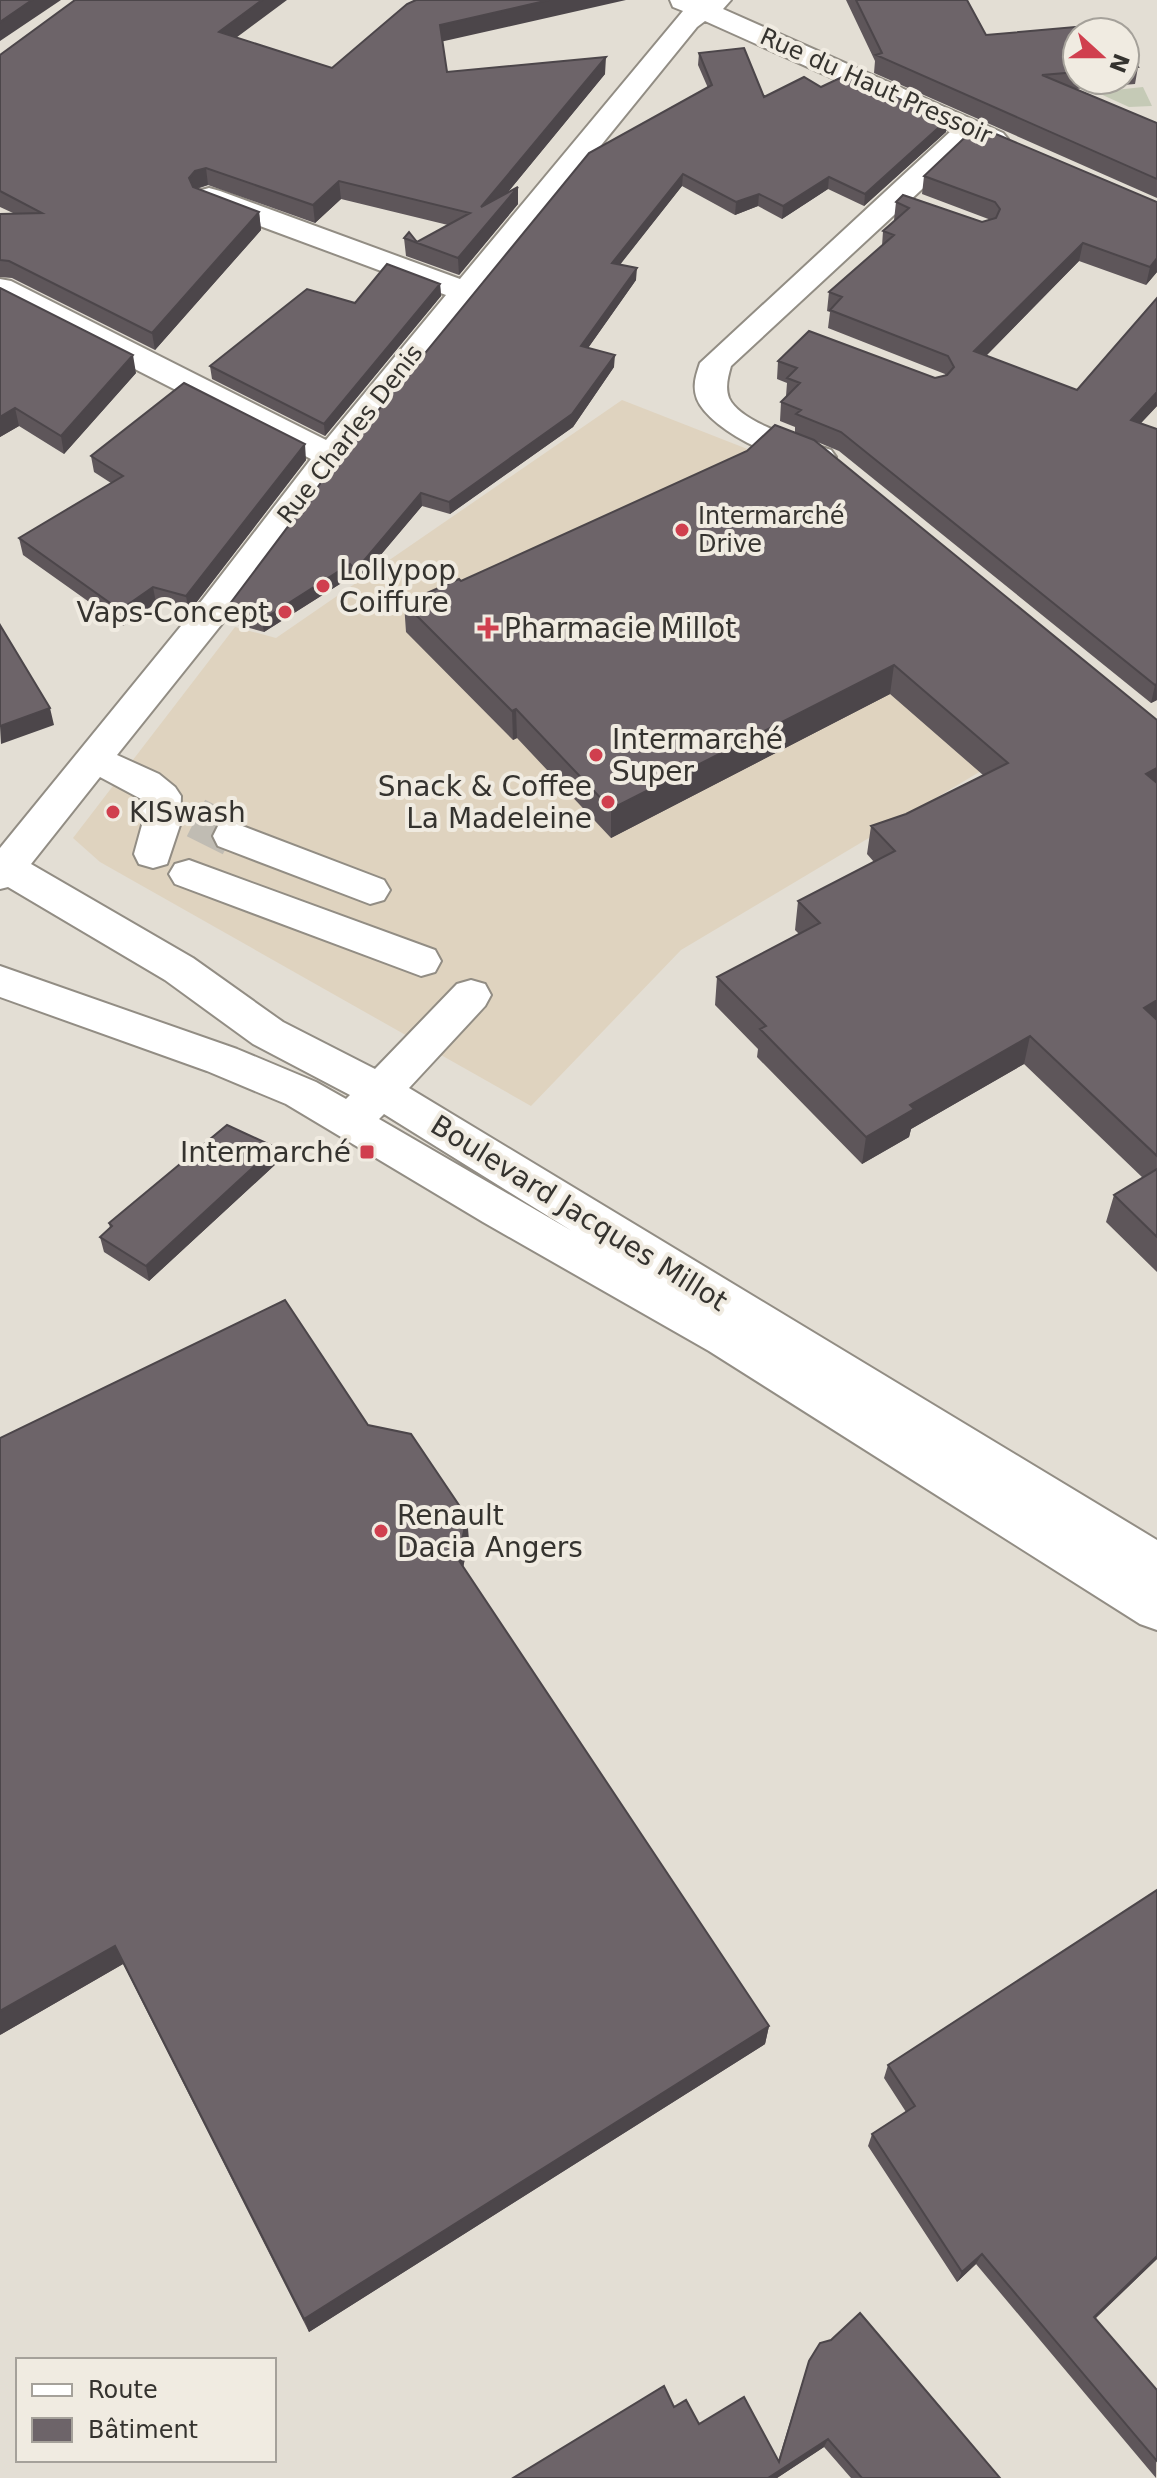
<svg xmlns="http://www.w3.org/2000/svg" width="1157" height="2478" font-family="'DejaVu Sans',sans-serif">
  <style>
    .commercial { fill: #dfd3bf }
    .green { fill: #c5cab6 }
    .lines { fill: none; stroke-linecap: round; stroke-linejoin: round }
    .minor-tunnel { stroke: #c0bcb3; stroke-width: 41; stroke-dasharray: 41 20; stroke-linecap: butt }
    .minor-casing { stroke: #928d84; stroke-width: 4 }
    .minor { fill: #fff; fill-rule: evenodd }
    .wall { fill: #5e565a }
    .shaded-wall { fill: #4c464a }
    .building { fill: #6d6469; stroke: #4c464a; stroke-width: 2 }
    .poi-dot { fill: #d03f4e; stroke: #f0ebe1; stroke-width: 3 }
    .labels { text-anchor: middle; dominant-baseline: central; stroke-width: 8; stroke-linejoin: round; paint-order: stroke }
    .far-street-label { font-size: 24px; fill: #35332f; stroke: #f0ebe1 }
    .far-poi-label { font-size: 24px; fill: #35332f; stroke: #f0ebe1; text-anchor: start }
    .poi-label { font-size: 28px; fill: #35332f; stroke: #f0ebe1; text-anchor: start }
    .street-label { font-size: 28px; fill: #35332f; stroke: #f0ebe1 }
  </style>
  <rect width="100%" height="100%" fill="#e3ded4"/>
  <path class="commercial" d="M622,400L814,475L1090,706L681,950L531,1106L100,862L73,838L235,627L276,638Z"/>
  <path class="green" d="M1143,87L1152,106L1129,107L1096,92Z"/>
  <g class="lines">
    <path class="minor-tunnel" d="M196,818L232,836"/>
    <g class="minor-casing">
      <path id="minor" d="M670,0H731L723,9L1003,133L1008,139L1003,145L993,148L974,141L731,366C728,377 725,387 729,398C741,424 805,441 831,450L836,457L831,464C798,473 710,432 697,399C692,386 696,375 700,363L951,131L705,21L697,27L343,463L229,615L117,755L159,774L175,787L181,796L180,825L167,864L153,868L139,864L134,854L142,825L143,800L100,777L31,864L193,958L283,1022L375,1069L457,984L471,980L485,984L491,995L485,1006L409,1088L1157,1540V1630L1140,1624L709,1351L483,1222L286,1104L207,1071L0,997V966L237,1049L316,1082L346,1099L350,1095L253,1044L165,980L8,887L0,889V848L203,599L311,459L0,300V279L11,281L326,440L446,295L198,203L194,197L198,191L209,188L220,191L460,279L683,11L673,7ZM384,1114L572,1231L379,1119Z
        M232,822L384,880L390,890L384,900L370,904L218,846L213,836L218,826Z
        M189,860L435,950L441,961L435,972L421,976L175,884L169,874L175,864Z"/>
    </g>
    <use href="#minor" class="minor"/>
  </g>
  <path class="wall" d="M846,0H967L986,35L1077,32V80H1125V48L1138,67L1135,84L1076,89L1157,123V198L874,73L875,61Z
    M237,38L332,68L442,41L447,72L605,74L508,192L518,187V204L459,275L406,256L404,238L417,242L448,225L341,199L315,223L208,185L197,189L259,212L261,230L155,350L12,278L0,277V214L13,213L0,207V55Z
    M699,53L764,97L821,87L946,132L864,206L828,189L782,219L758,206L735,215L682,186L620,264L636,280L588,348L614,367L573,427L450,514L422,506L357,583L351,577L264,632L227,622L226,609L708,88L698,65Z
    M924,176L1157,202V272L1146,285L1079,261L986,356L1077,390L1157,298V406L1141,423L1157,429V700L1151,703L839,451L815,441L1157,720V1272L1106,1222L1114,1195L1143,1178L1024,1064L911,1129L909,1137L862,1164L757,1057L758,1049L715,1005L717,977L799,934L795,930L798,901L874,862L867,854L871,826L906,814L983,775L890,694L611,838L517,738L513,740L406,632L404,603L461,581L795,433V427L780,421L781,402L787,397L786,396L787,383L777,379L778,361L935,378L946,376L945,374L828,328L830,312L827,311L829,292L882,246L883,231L895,221L894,220L896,202L982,222L991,220L922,194Z
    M440,284L441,296L325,436L212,379L210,366Z
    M0,288L136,373L64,454L19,426L0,437Z
    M91,456L306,460L189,612L156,603L123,626L23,555L19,538L111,483L94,472Z
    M275,1147L278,1162L149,1281L104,1252L100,1237L110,1228L109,1223Z
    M368,1425L469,1540L463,1567L769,2026L765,2044L309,2332L123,1964L0,2035Z
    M1157,1890V2259L1095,2319L1157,2390L1156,2478L976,2264L957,2282L868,2146L872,2134L906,2112L884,2078L888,2065Z
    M809,2361L1000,2478H851L824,2447L777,2478H513L674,2407L699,2424L778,2461Z"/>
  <path class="shaded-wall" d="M32,0H61L0,41V22Z
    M262,0H287L221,49L219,32Z
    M549,0H626L440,42V25Z
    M606,57L605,74L481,225V207Z
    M947,120L946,132L864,206L865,194Z
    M206,168L208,185L197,188L192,195L189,178L195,171Z
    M683,174L682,186L612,275V263Z
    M829,177L828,189L782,219L783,206Z
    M339,181L341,199L315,223L313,205Z
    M518,187V204L459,275L458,258Z
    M759,194L758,206L735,215L736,202Z
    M259,212L261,230L155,350L152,333Z
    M1083,243L1079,261L972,370L974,351Z
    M1157,258V272L1146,285L1150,267Z
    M637,268L636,280L581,358V346Z
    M440,284L441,296L325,436L324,424Z
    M133,355L136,373L64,454L61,436Z
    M615,355L614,367L573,427L450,514L449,502Z
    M1157,392V406L1127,438L1131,420Z
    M15,408L19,426L0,437V417Z
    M305,444L306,460L189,612L186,596Z
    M421,493L422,506L357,583L356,570Z
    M350,564L351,577L264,632L262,620Z
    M153,587L156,603L123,626L120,610Z
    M894,665L890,694L611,838V809Z
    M1157,684V700L1151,703L1155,685Z
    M50,708L54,725L1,744L0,726Z
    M516,709L517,738L513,740L512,711Z
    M1157,768V793L1146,774Z
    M1157,1000V1023L1144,1008Z
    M1030,1036L1024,1064L911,1129L909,1137L862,1164L866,1137L910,1105Z
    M275,1147L278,1162L149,1281L146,1266Z
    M467,1517L469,1540L460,1582L458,1559Z
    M115,1946L123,1964L0,2035V2011Z
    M769,2026L765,2044L309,2332L304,2319Z
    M982,2254L976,2264L957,2282L962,2272Z
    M1157,2256V2259L1086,2327L1094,2317Z
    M828,2439L824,2447L777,2478H768Z"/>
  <path class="building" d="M0,0H32L0,22Z
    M75,0H262L219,32L332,68L407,4L416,0H549L440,25L447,72L606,57L481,207L518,187L458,258L404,238L409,232L417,242L470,213L339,181L313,205L206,168L195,171L189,178L193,187L259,212L152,333L9,261L0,260V214L42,213L0,191V55Z
    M856,0H967L986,35L1109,24L1115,32H1077V72L1042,75L1157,123V179L876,55L882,53Z
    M744,48L764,97L804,77L821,87L846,75L947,120L865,194L829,177L783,206L759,194L736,202L683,174L612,263L637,268L581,346L615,355L572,414L449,502L421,493L356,570L350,564L262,620L226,609L344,452L589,153L712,85L699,53Z
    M1125,48L1138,67L1125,68Z
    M977,126L1157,202V258L1150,267L1083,243L974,351L1077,390L1157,298V392L1131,420L1157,429V684L1155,685L841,432L796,414L801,410L781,402L800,383L787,378L797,368L778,361L809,331L935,378L947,375L954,367L948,356L830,310L842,297L829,292L894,235L883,231L909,208L896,202L903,195L982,222L996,218L1000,209L995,202L924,176Z
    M387,264L440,284L324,424L210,366L307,289L355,303Z
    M0,288L133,355L61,436L15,408L0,417Z
    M184,383L305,444L186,596L153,587L120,610L19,538L123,476L91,456Z
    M775,425L814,440L1157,720V768L1146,774L1157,783V1000L1144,1008L1157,1020V1156L1030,1036L910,1105L914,1109L866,1137L760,1029L766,1026L717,977L820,923L798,901L895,851L871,826L906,814L1008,763L894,665L611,809L516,709L512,711L404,603L459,579L461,581L747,451Z
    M0,625L50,708L0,726Z
    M227,1125L275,1147L146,1266L100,1237L112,1226L109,1223Z
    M1157,1169V1237L1114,1195Z
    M285,1300L368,1425L411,1434L467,1517L458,1559L769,2026L304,2319L115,1946L0,2011V1438Z
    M1157,1890V2256L1094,2317L1157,2390V2461L982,2254L962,2272L872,2134L915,2106L888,2065Z
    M860,2313L1000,2478H862L828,2439L768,2478H513L664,2386L674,2407L686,2400L699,2424L744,2397L779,2462L809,2361L820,2343L831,2340Z"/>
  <g class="poi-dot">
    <circle cx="682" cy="530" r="8"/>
    <circle cx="323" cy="586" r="8"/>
    <circle cx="285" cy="612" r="8"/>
    <path d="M484 616h8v8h8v8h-8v8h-8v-8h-8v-8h8z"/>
    <circle cx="596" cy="755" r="8"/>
    <circle cx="608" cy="802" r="8"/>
    <circle cx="113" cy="812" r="8"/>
    <rect x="359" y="1144" width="16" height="16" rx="4"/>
    <circle cx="381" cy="1531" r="8"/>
  </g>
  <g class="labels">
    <g class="far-street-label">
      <text transform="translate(876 86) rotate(24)">Rue du Haut Pressoir</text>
      <text transform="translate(350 434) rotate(-52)">Rue Charles Denis</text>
    </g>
    <g class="far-poi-label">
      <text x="698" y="516">Intermarché<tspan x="698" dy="28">Drive</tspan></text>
    </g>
    <g class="poi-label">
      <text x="339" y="570">Lollypop<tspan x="339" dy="32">Coiffure</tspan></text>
      <text x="269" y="612" text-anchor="end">Vaps-Concept</text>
      <text x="504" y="628">Pharmacie Millot</text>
      <text x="612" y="739">Intermarché<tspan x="612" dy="32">Super</tspan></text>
      <text x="592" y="786" text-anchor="end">Snack &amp; Coffee<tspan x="592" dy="32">La Madeleine</tspan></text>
      <text x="129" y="812">KISwash</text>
      <text x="351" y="1152" text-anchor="end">Intermarché</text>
      <text x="397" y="1515">Renault<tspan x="397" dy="32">Dacia Angers</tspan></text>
    </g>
    <g class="street-label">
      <text transform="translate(579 1213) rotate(32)">Boulevard Jacques Millot</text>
    </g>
  </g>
  <rect x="16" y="2358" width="260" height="104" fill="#f0ebe1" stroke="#a5a19a" stroke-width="2"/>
  <rect x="32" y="2384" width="40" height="12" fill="#ffffff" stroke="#a5a19a" stroke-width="2"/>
  <text x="88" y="2398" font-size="24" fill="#35332f">Route</text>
  <rect x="32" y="2418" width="40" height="24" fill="#6d6469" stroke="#a5a19a" stroke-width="2"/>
  <text x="88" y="2438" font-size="24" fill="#35332f">Bâtiment</text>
  <g transform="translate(1101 56) rotate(111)"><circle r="38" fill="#f0ebe1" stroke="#a5a19a" stroke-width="2"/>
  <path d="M0-6L14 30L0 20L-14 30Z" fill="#d03f4e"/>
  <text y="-12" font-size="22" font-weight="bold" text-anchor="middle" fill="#35332f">N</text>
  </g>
</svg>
